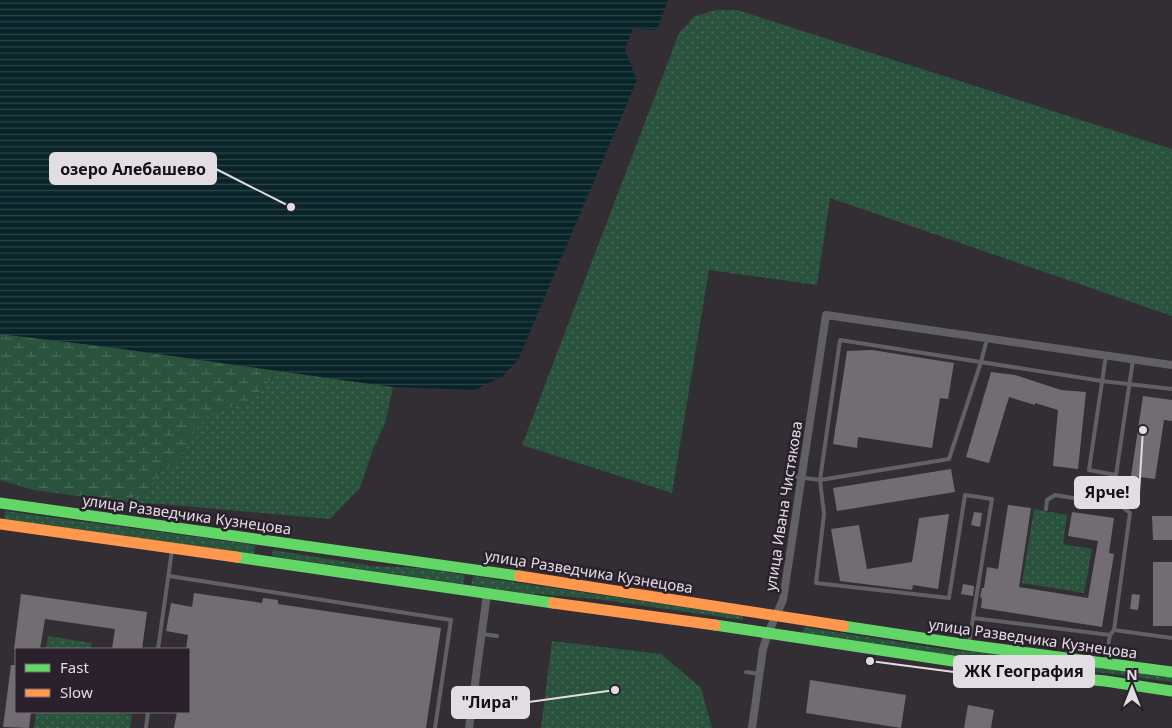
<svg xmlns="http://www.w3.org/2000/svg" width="1172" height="728" font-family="'Noto Sans',sans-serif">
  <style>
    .green { fill: url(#green-dots) }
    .wetland { fill: url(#wetland-marsh) }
    .water { fill: url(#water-rules) }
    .building { fill: #716d72 }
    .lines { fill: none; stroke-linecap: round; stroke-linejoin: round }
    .lane { stroke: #616164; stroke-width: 4 }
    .street { stroke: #616164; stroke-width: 8 }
    .fast { stroke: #63d668; stroke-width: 11 }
    .slow { stroke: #ff974d; stroke-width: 11 }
    .labels { text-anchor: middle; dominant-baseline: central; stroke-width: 5; stroke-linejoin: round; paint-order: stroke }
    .street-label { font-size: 15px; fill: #e2dce3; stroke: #2a212c }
    .leader { fill: none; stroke: #e2dce3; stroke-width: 2 }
    .callout-dot { fill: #e2dce3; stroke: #2a212c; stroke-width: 2 }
    .callout { fill: #e2dce3; stroke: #e2dce3; stroke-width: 2 }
    .callout-label { font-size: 16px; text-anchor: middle; font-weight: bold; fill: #111 }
  </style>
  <defs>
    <pattern id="green-dots" width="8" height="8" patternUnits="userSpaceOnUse" patternTransform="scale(1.25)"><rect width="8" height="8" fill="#29533c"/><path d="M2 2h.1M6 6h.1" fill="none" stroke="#486b58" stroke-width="1.8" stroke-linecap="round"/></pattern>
    <pattern id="wetland-marsh" width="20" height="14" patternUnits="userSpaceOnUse" patternTransform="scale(1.25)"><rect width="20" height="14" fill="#29533c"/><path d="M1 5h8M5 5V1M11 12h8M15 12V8" fill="none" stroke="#486b58"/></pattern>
    <pattern id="water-rules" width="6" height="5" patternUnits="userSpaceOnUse" patternTransform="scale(1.25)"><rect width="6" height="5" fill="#092429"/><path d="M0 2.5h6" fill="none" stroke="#2d4348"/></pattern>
  </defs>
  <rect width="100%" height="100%" fill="#332e33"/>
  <path class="green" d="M716,10H737L1172,149V316L830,198L817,285L709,270L672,493L522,445L679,33L695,16Z
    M279,371L393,387L385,424L373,449L360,488L330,519L162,504L121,502L147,491L159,473L180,458L190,435L211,413L248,403Z
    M1034,509L1067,515L1063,544L1092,549L1084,593L1022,583Z
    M5,511L255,545L254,554L4,520Z
    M273,550L373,566L422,568L465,575L463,584L272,556Z
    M473,576L743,616V620L596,599L524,593L471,585Z
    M804,627L950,650L1012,655L1172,677V682L1106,673L1040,669L803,633Z
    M48,636L92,643L91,649H46Z
    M552,641L661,654L701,688L712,728H541Z
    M36,712H107L132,715L130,728H34Z"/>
  <path class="wetland" d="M0,334L109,347L279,371L248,403L211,413L190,435L180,458L159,473L147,491L121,502L33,490L0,480Z"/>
  <path class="water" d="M0,0H668L657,30L633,29L625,50L637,80L518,360L502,377L474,390L393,387L109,347L0,334Z"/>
  <path class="building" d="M872,350L954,363L948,399L940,398L932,448L858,437L857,448L833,444L847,351Z
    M991,372L1015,375L1061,390L1086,392L1078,469L1053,466L1058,410L1035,403V405L1009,397L989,463L966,457Z
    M1143,396L1172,400V421L1164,420L1155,479L1131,476Z
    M951,469L955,492L837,511L833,488Z
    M1008,505L1031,508L1019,587L1088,598L1098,541L1068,536L1072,512L1114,518L1109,553L1114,554L1102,627L981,608L982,598L980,597L982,588H984L987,567L998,569Z
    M974,512L982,513L980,527L971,525Z
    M949,514L938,589L913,585L912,590L840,581L831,529L859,525L867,569L912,562L919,518Z
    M1152,516H1172V540H1153Z
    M1153,562H1172V626H1153Z
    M963,584L974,586L973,596L961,594Z
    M194,593L262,603L263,598L278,600V604L441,628L426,728H174L177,712H189V649H186L188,635L166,631L171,603L192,607Z
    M21,594L147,612L142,649H112L115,629L45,619L40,649H14Z
    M1132,594L1140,595L1138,610L1130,609Z
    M11,665H16V712H31L29,728L3,727Z
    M810,680L906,695L901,728L806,713Z
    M968,705L994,710L991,728H964Z"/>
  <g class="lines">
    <path class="lane" d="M987,339L981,362L949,459L820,480L840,340L1102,381L1172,389
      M1106,355L1089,470L1116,475L1133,360
      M790,476L820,480L824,514L816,583L949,598L965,495L992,499L973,618L1110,635L1114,630
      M1046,509L1047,500L1055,495L1121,506L1130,513L1114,630L1172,638
      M169,576L451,620L435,728
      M482,634L497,636
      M969,643L973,618
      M158,649L172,550
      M1105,663L1110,635
      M746,672L760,674
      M146,728L148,712"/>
    <path class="street" d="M469,728L487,594
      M752,728L763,649L768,633L783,600L826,315L1172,365"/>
    <path class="fast" d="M0,503L519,576
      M236,557L553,603
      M715,625L1052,676L1105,681L1172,691
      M843,626L968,645L1172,672"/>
    <path class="slow" d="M0,524L236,557
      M519,576L843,626
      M553,603L715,625"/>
  </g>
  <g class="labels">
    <g class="street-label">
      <text transform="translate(783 506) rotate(-81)">улица Ивана Чистякова</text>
      <text transform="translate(187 514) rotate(8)">улица Разведчика Кузнецова</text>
      <text transform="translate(589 571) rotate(9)">улица Разведчика Кузнецова</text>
      <text transform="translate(1033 638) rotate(8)">улица Разведчика Кузнецова</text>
    </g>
  </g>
  <path class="leader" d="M291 207L216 169M1143 430L1139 493M870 661L954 672M615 690L529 702"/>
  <g class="callout-dot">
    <circle cx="291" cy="207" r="5"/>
    <circle cx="1143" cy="430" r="5"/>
    <circle cx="870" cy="661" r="5"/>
    <circle cx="615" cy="690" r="5"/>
  </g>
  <g class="callout">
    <rect x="50" y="153" width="166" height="31" rx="5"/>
    <rect x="1075" y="477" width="64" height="31" rx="5"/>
    <rect x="954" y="656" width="140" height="31" rx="5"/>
    <rect x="452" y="687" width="77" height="31" rx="5"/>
  </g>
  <g class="callout-label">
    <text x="133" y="175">озеро Алебашево</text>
    <text x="1107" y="498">Ярче!</text>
    <text x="1024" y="677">ЖК География</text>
    <text x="490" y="708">"Лира"</text>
  </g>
  <rect x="15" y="648" width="175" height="65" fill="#2a212c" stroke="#746c75"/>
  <rect x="25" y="664" width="25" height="8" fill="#63d668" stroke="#746c75"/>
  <text x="60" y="673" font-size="15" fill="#e2dce3">Fast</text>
  <rect x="25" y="689" width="25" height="8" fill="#ff974d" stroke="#746c75"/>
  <text x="60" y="698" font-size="15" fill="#e2dce3">Slow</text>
  <g transform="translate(1132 688)" stroke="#2a212c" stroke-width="4" paint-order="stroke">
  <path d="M0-4L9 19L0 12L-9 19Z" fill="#e2dce3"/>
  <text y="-8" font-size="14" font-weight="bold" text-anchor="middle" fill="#e2dce3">N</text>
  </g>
</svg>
